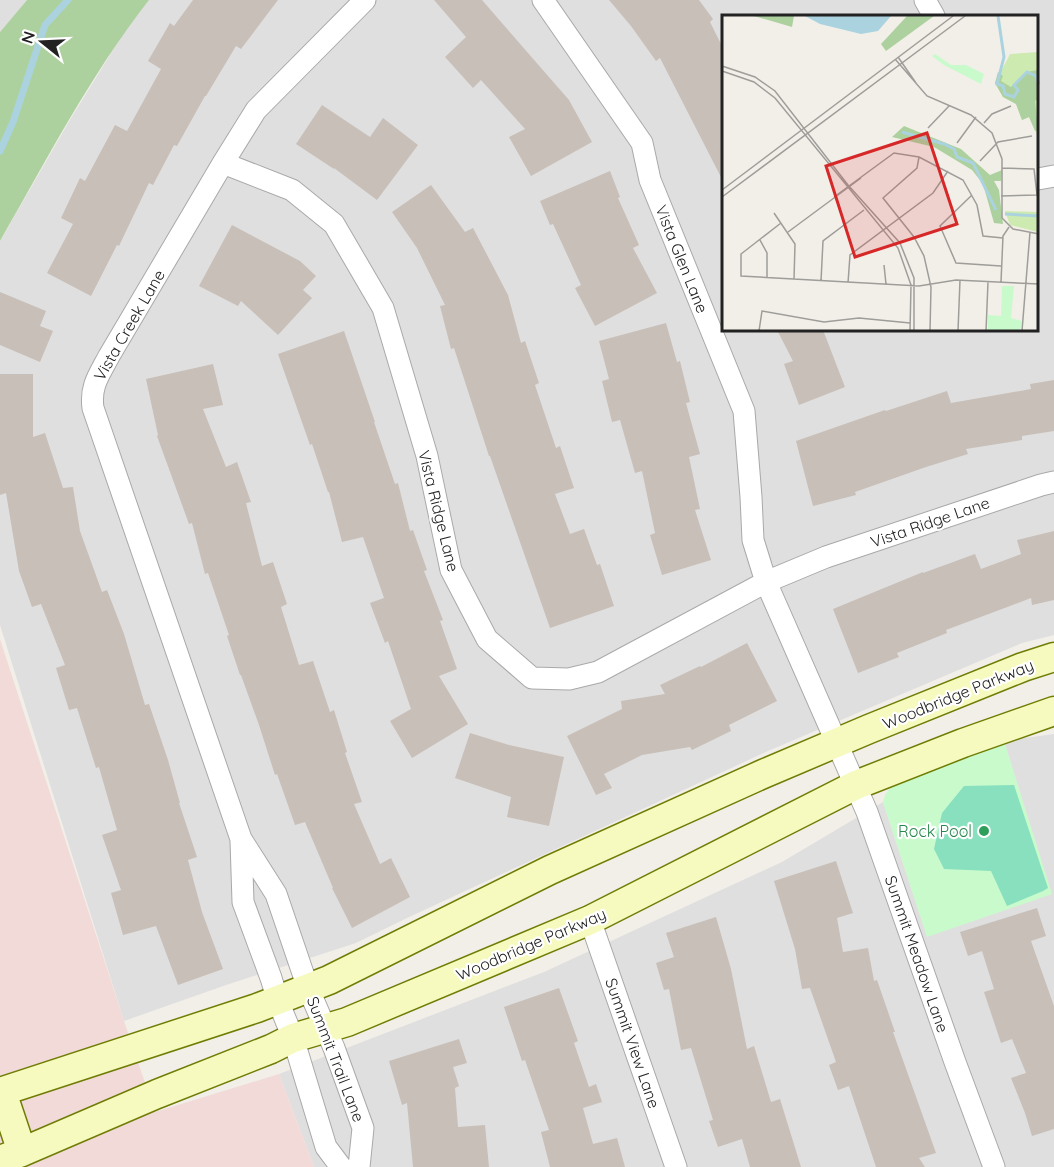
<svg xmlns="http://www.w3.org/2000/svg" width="1054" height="1167" font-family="Quicksand,sans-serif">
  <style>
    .residential { fill: #e0dfdf; fill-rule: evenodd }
    .commercial { fill: #f2dad9 }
    .forest { fill: #add19e }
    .park { fill: #c8facc }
    .pitch { fill: #88e0be }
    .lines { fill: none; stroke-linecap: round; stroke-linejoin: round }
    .stream { stroke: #aad3df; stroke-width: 7 }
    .building { fill: #c7bfb8 }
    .street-casing { stroke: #a9a9a9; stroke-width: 23 }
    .secondary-casing { stroke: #707d05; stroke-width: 31 }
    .street { stroke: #fff; stroke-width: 21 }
    .secondary { stroke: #f7fabf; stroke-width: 28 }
    .leisure-dot { fill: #2e9e5b; stroke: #fff; stroke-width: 2 }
    .labels { text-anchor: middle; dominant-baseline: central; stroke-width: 4.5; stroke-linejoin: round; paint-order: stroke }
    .street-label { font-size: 16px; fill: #222; stroke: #fff }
    .leisure-label { font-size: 16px; fill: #27864d; stroke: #fff; text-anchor: end }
    .inset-river { fill: none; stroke: #aad3df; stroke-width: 3 }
    .inset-road { fill: none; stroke: #9f9d99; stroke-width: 1.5 }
    .view { fill: #d62828; fill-opacity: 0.15; stroke: #d62828; stroke-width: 3 }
    .inset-edge { fill: none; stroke: #222; stroke-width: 3 }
  </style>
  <rect width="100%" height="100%" fill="#f2efe9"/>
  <path class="residential" d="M0,0H27L0,32Z
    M149,0H1054V635L1022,643L768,751L407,918L356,943L226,985L124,1021L0,625V241L71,118L126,29ZM724,16H1038V330H724Z
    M1054,734V1167H314L279,1074L544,972L782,862L883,802L927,936L1051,894L1004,741Z"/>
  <path class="commercial" d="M0,639L124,1021L155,1112L279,1074L314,1167H0Z"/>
  <path class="forest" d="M27,0H149C91,74 47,159 0,241V32Z"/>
  <path class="park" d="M1004,741L1052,894L927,937L883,802L885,795L894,783Z"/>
  <path class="pitch" d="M1014,785L1048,888L1043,891L1007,906L991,871L944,869L934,849L942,813L964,786Z"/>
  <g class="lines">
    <path class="stream" d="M0,151L13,122L45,25L68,0"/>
  </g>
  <path class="building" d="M193,0H278L241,49L236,46L206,96H205L177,146L174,145L153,185L149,183L119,246L117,245L91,296L47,273L73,224L61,218L80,178L85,181L115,125L127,131L161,69L148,61L170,23L174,26Z
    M434,0H482L569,100L592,142L531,176L509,137L525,129L481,80L473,88L445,57L466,37Z
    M609,0H699L713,19L710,22L724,50V183L660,58L656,61L631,26Z
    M322,105L370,137L383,118L418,145L377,200L334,168V169L296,144Z
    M610,171L620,197L618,198L639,245L633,248L657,293L595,326L575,288L581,285L553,224L550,225L540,201Z
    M431,185L465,232L473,228L508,295L521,343L525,341L539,383L535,385L556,448L560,446L574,488L555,494L570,534L584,529L597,565L600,564L614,606L550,628L490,456H489L454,348L451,349L440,306L445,305L417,248L392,212Z
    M232,225L300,261L316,276L303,290L312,298L278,335L241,301L238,306L199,286Z
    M0,292L46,311L40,326L53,331L40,362L0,345Z
    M666,323L677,362L680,361L690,402L686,403L700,454L689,457L700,509L695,510L711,560L662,575L650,535L655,533L642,471L635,473L620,420L612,422L602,381L609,379L599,341Z
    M777,330H823L845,387L799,405L784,364L793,361Z
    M344,331L375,422H374L395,484L398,483L410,531L413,530L427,570L424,571L443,620L440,621L457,669L439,676L468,724L412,758L390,721L411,709L388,641L385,643L370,603L384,598L363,537L342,542L329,492H328L312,444L310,445L278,354Z
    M213,364L223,405L203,409L226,467L237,462L251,502L246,503L262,566L273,562L287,604L281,607L299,665L313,661L330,712L334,710L347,752L345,753L362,802L354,804L380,864L391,858L410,897L352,928L332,888H333L305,822L295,825L277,774L275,775L259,725L241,675H240L227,636L229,635L208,573L205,574L192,523L189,524L157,436L158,435L146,379Z
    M0,374H33V437L45,433L63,488L73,487L80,531L102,592L107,590L124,634L145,705L149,704L168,760L180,803H179L197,857L188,860L202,912L223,969L178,985L156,926L123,935L111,893L121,890L102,835L117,830L99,767L96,768L77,708L69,710L56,668L65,665L41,604L32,607L19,571L6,493L0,495Z
    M1054,380V431L1022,436V440L966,449L968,454L926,467L855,492L856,495L813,506L796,441L885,410L886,411L947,391L951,403L1031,389L1030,384Z
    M1054,531V600L1032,605L1031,598L946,630L947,633L897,653L899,657L858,673L833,609L923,572V573L975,554L981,569L1021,554L1017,540Z
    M747,643L777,701L729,725L731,731L692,750L690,747L642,755L604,774L612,788L596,795L567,736L622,709L621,701L665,694L660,685L700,666L701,667Z
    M470,733L509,745L564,757L549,826L507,817L511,797L455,778Z
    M836,861L853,913L837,918L843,952L868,948L874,981L877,980L895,1032H893L936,1153L919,1158L925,1167H876L849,1086L838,1090L829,1065L836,1062L810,988L802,989L795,949L774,881Z
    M1037,908L1046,936L1031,941L1054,1006V1129L1032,1136L1025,1113L1011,1078L1026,1073L1012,1039L1001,1043L984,992L994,989L982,951L968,956L960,932Z
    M716,917L731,969L747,1049L754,1046L771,1102L780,1099L801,1167H750L742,1139L718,1147L709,1121L713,1120L691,1048L681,1050L669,989L664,990L656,963L674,957L666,933Z
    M559,988L578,1041L574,1043L589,1087L596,1084L602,1102L583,1108L593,1144L617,1138L625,1167H550L541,1132L549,1130L525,1060L522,1061L504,1007Z
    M459,1039L467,1063L453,1067L459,1086L455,1088L458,1127L485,1125L489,1167H413L407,1103L402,1105L389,1061Z"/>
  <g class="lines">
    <g class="street-casing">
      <path id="street" d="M543,0L642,143L650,180L744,411L751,497L753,540L766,582L867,812L955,1062L994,1167
        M925,0L934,16
        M223,163L292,190L334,224L383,308L427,456L451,570L487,639L532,678L569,679L598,672L766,582L826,557L1041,485L1054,482
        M1038,179L1054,176
        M241,841L243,902L271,978L278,1001L293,1038L326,1147L341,1167
        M590,920L676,1167
        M359,1167L363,1128L334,1048L308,988L276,894L241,839L93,408C90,386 99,375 109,356L223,163L256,110L365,0"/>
    </g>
    <g class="secondary-casing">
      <path id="secondary" d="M0,1092L257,1008L329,980L550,870L763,774L869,729L1023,667L1054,657
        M2,1092L22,1152
        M0,1160L22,1152L157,1094L271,1049L293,1038L347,1022L590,920L856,785L963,743L1054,711"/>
    </g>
    <use href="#street" class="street"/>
    <use href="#secondary" class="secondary"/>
  </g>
  <circle class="leisure-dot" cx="984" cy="831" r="6"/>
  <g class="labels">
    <g class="street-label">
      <text transform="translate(682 259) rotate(68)">Vista Glen Lane</text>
      <text transform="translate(129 325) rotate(-60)">Vista Creek Lane</text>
      <text transform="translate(439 511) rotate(76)">Vista Ridge Lane</text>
      <text transform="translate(930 522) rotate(-19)">Vista Ridge Lane</text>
      <text transform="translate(958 694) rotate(-22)">Woodbridge Parkway</text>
      <text transform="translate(531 944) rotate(-23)">Woodbridge Parkway</text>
      <text transform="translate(917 954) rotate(71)">Summit Meadow Lane</text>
      <text transform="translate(633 1043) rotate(71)">Summit View Lane</text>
      <text transform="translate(336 1059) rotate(69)">Summit Trail Lane</text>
    </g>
    <g class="leisure-label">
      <text x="972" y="831">Rock Pool</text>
    </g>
  </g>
  <g transform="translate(722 15)">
    <rect width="316" height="316" fill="#f2efe9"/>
    <path d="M316,37V122L307,102L300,105L294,89L281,82L273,68L288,39ZM283,196L316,197V217L288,210Z" fill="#cdebb0"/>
    <path d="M32,1H72L70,12ZM185,1H212L164,36L159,29ZM316,55V84L313,86L316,114L313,116L307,102L300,105L294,89L281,82L273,68L276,57L281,61L279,66L289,72L304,57ZM182,111L239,134L268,160L280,155L279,166H272L277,175L281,209L272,208L261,169L250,155L212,132L170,122Z" fill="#add19e"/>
    <path d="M213,39L229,50H244L262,59L259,69L222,50L210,41ZM280,271H292L289,303L300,306L298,316H266V300L279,301Z" fill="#c8facc"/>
    <path d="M83,1H169L156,16L139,19L98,9Z" fill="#aad3df"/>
    <path class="inset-river" d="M276,1L282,42L275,69L281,71L283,79L292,82L296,75L292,70L305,57L314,61L317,69M180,117L222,129L232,134L235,142L251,148L274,195M283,199L317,201"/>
    <path class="inset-road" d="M176,42L194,68M173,44L205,81L249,100L270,118L280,144V203L291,214L317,219M0,51L33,62L53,76L126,170L178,228L192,263V316M0,56L32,67L53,83L176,233L189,270L188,316M262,108L270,99L289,91M206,113L227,91M235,128L254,102M197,142L195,153L161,183L192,222L202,241L209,272L208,316M258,146L276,127L310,121M0,175L231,1M250,180L218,211L234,248L279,251M279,181L315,180L312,154L280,153M0,182L243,1M112,182L172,138L197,142L241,165L255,190L261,221L281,223M52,198L73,229L72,265M59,208L19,239V261L197,271L234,265L317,269M66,217L139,163M38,225L45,238V263M162,250L164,269M99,266L101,226L142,195M279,267L281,221L287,212M126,268L128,240L211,178L226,156M37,316L40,296L102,307L137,303L188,308M236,316L238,265M264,316L266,267M300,316L308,217"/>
    <path class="view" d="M205,118L235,209L133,242L104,151Z"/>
    <rect width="316" height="316" class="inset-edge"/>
  </g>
  <g transform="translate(42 42) rotate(288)" stroke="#ffffff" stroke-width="4.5" paint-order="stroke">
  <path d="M0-4.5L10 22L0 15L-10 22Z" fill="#222222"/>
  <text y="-9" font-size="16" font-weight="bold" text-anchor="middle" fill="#222222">N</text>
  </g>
</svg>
